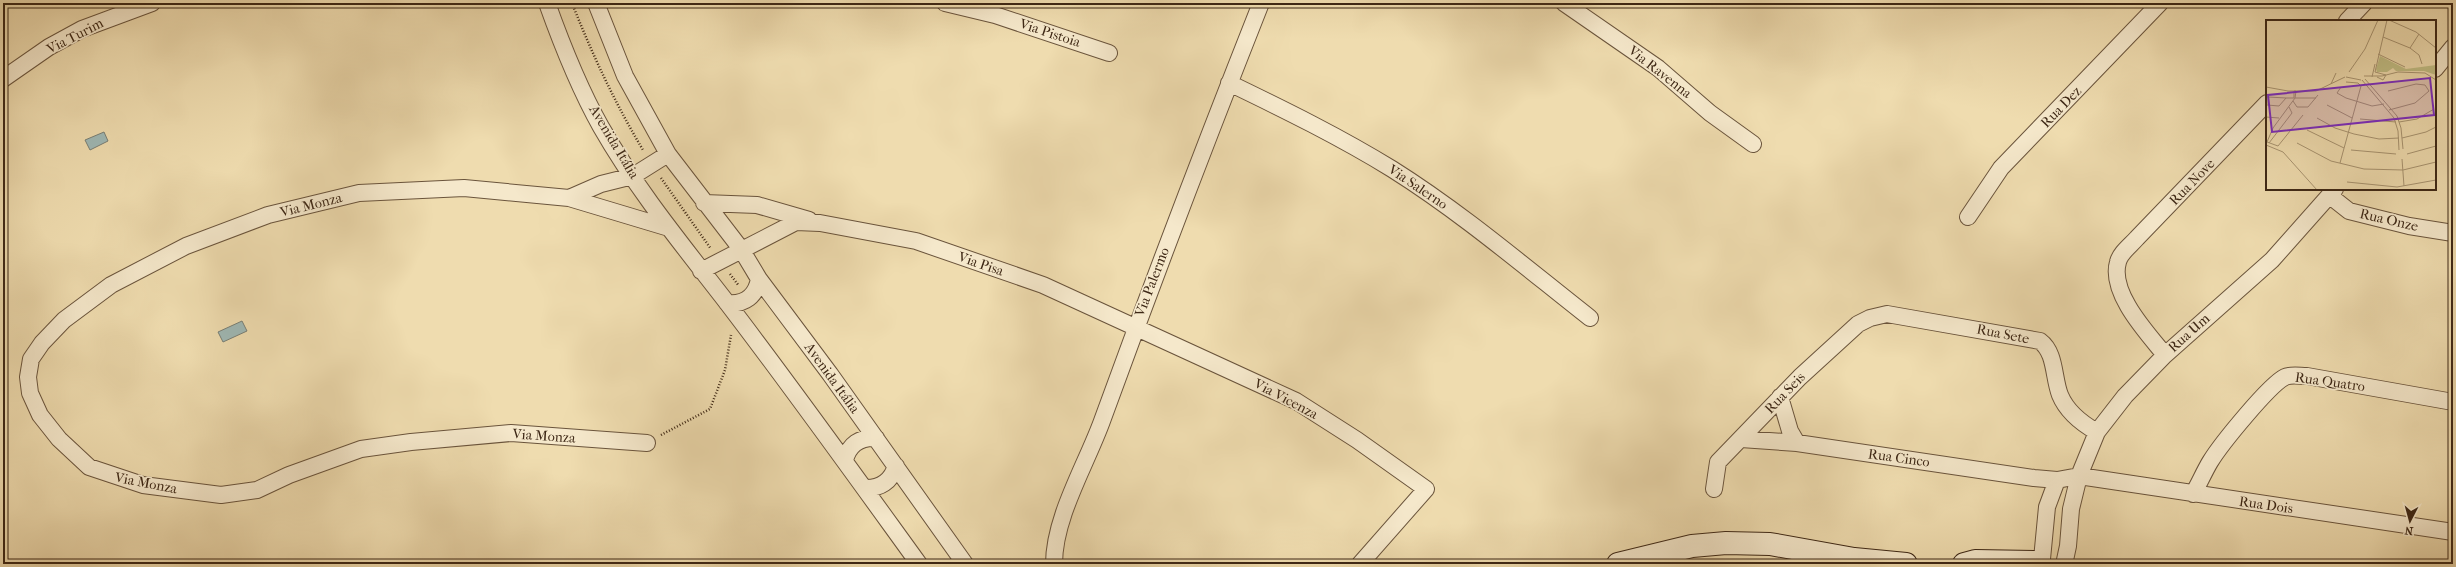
<svg xmlns="http://www.w3.org/2000/svg" width="2456" height="567" font-family="'IM FELL French Canon',serif">
  <style>
    .water { fill: #9fb9b6; stroke: #787f76 }
    .lines { fill: none; stroke-linecap: round; stroke-linejoin: round }
    .minor-casing { stroke: #6a543c; stroke-width: 18 }
    .secondary-casing { stroke: #3d2715; stroke-width: 24 }
    .path { stroke: #3d2715; stroke-width: 2.5; stroke-dasharray: 1 2; stroke-linecap: butt }
    .minor { stroke: #f5e8cb; stroke-width: 16 }
    .secondary { stroke: #f5e8cb; stroke-width: 22 }
    .labels { text-anchor: middle; dominant-baseline: central; stroke-width: 3.5; stroke-linejoin: round; paint-order: stroke }
    .street-label { font-size: 14px; fill: #3d2715; stroke: #f5e8cb }
    .inset-road { fill: none; stroke: #a89471; stroke-width: 1 }
    .view { fill: #7b2cbf; fill-opacity: 0.15; stroke: #7b2cbf; stroke-width: 2 }
    .inset-edge { fill: none; stroke: #3d2715; stroke-width: 2 }
  </style>
  <rect width="100%" height="100%" fill="#efdcaf"/>
  <filter id="stains"><feTurbulence type="fractalNoise" baseFrequency=".005" numOctaves="4"/><feColorMatrix values="0 0 0 0 .2 0 0 0 0 .09 0 0 0 0 .02 0 0 0 .5 -.17"/></filter>
  <radialGradient id="worn" r=".72"><stop offset=".6" stop-color="#630" stop-opacity="0"/><stop offset="1" stop-color="#630" stop-opacity=".3"/></radialGradient>
  <path class="water" d="M104,132L108,141L90,150L85,140Z
    M242,321L247,331L223,342L218,332Z"/>
  <g class="lines">
    <g class="minor-casing">
      <path id="minor" d="M547,3C562,45 579,88 601,127C637,190 684,247 728,304C793,389 856,477 919,564
        M596,3L625,76L668,154L741,249L759,279L830,374L965,564
        M945,3L995,15L1109,53
        M1564,3L1658,68L1710,113L1753,144
        M2347,21L2364,3
        M2435,69L2453,47
        M3,79L49,47L82,29L152,3
        M1229,83C1285,110 1340,137 1392,169C1462,213 1525,267 1590,318
        M2330,196L2349,211L2409,226L2453,233
        M569,198L669,228
        M704,203L757,205L809,220
        M1968,217L2001,168L2160,3
        M701,271L796,222L820,223L916,241L1043,285L1296,401L1357,440L1426,489L1360,564
        M727,303C745,305 756,296 759,279
        M2165,355C2148,334 2109,293 2118,262C2120,253 2131,245 2137,238L2267,103
        M1780,397L1790,431L1797,443
        M1741,439L1797,443L2034,478L2057,480L2079,476L2097,432L2125,396L2165,355L2272,260L2335,189
        M647,443L511,433L411,442L361,449L289,475L257,490L221,495L143,485L89,467L59,439L40,415L30,393L28,377L31,359L42,343L64,320L111,285L186,246L268,215L359,193L464,188L569,198L601,184L633,176L668,154
        M845,460C849,444 860,437 876,438
        M864,488C880,489 891,482 896,466
        M1714,489L1718,462L1800,377L1858,324L1870,318L1887,314L2040,341C2056,353 2053,377 2060,395C2067,412 2081,423 2097,432
        M2193,494C2199,484 2204,472 2210,462C2221,444 2269,385 2285,377C2291,374 2300,376 2307,376L2453,402
        M2042,559L2047,507L2057,480
        M2065,560L2068,546L2071,509L2079,476L2453,532
        M1054,564C1054,517 1086,465 1102,421C1153,281 1206,142 1261,3"/>
    </g>
    <g class="secondary-casing">
      <path id="secondary" d="M1618,564L1692,546L1726,543L1770,544L1854,559L1906,564
        M1964,564L1975,561L2038,562"/>
    </g>
    <path class="path" d="M572,3C592,54 615,103 643,150
      M661,178L711,249
      M730,274L739,286
      M661,435L710,409L725,370L731,335"/>
    <use href="#minor" class="minor"/>
    <use href="#secondary" class="secondary"/>
  </g>
  <g class="labels">
    <g class="street-label">
      <text transform="translate(1050 33) rotate(18)">Via Pistoia</text>
      <text transform="translate(75 36) rotate(-27)">Via Turim</text>
      <text transform="translate(1660 72) rotate(38)">Via Ravenna</text>
      <text transform="translate(2061 107) rotate(-46)">Rua Dez</text>
      <text transform="translate(614 142) rotate(59)">Avenida Itália</text>
      <text transform="translate(2192 182) rotate(-46)">Rua Nove</text>
      <text transform="translate(1418 187) rotate(34)">Via Salerno</text>
      <text transform="translate(311 205) rotate(-14)">Via Monza</text>
      <text transform="translate(2389 220) rotate(13)">Rua Onze</text>
      <text transform="translate(981 264) rotate(19)">Via Pisa</text>
      <text transform="translate(1152 282) rotate(-69)">Via Palermo</text>
      <text transform="translate(2189 333) rotate(-42)">Rua Um</text>
      <text transform="translate(2003 334) rotate(11)">Rua Sete</text>
      <text transform="translate(832 378) rotate(54)">Avenida Itália</text>
      <text transform="translate(2330 382) rotate(8)">Rua Quatro</text>
      <text transform="translate(1785 393) rotate(-46)">Rua Seis</text>
      <text transform="translate(1286 399) rotate(28)">Via Vicenza</text>
      <text transform="translate(544 436) rotate(4)">Via Monza</text>
      <text transform="translate(1899 458) rotate(8)">Rua Cinco</text>
      <text transform="translate(146 483) rotate(11)">Via Monza</text>
      <text transform="translate(2266 505) rotate(8)">Rua Dois</text>
    </g>
  </g>
  <g transform="translate(2266 20)">
    <rect width="170" height="170" fill="#efdcaf"/>
    <path d="M114,36L140,49L170,45V55L158,51H130L127,48L121,52H111L110,49Z" fill="#c1be85"/>
    <path class="inset-road" d="M123,0L150,12L170,28M117,17L144,28L153,35L156,44M144,28L153,14M112,34L139,47M83,52L99,29L112,0M120,55L109,52L121,0M98,56H116L132,52L159,53L170,60M80,57L95,60M106,57L109,44M111,57L117,60L120,55M99,59L131,96L135,108L137,129M96,60L128,98L132,111L133,130M65,64L70,53M0,67L22,71H50L79,57M75,67L71,73L80,78L106,86L118,84M122,71L150,64L159,65L163,71L149,83L123,90M29,78H50M27,81L31,87H42L52,75M61,85L86,98M0,97L13,98M51,98L69,108L88,114L113,119L133,118M94,99L130,102M133,102L151,99L168,89M41,110L78,128M136,118L160,112L170,107M1,122L7,108L29,78L30,71H28V78H20L2,77H1V85L13,86L20,78M1,122L12,126L37,95M3,123L26,93L23,87M31,123L65,141L98,149L137,150L170,142M0,125L17,132L51,170M85,130L130,134M141,134L170,126M136,139L138,166M74,143L95,66L92,63L80,62M81,162L131,167L170,160"/>
    <path class="view" d="M164,58L168,95L6,112L2,75Z"/>
    <rect width="170" height="170" class="inset-edge"/>
  </g>
  <rect width="2456" height="567" fill="none" stroke="#efdcaf" stroke-width="16"/>
  <rect x="4" y="4" width="2448" height="559" fill="none" stroke="#3d2715" stroke-width="2"/>
  <rect x="8" y="8" width="2440" height="551" fill="none" stroke="#3d2715"/>
  <g transform="translate(2410 521) rotate(186)" stroke="#f5e8cb" stroke-width="3" paint-order="stroke">
  <path d="M0-3L7 15L0 10L-7 15Z" fill="#3d2715"/>
  <text y="-6" font-size="11" font-weight="bold" text-anchor="middle" fill="#3d2715">N</text>
  </g>
  <rect width="100%" height="100%" filter="url(#stains)"/>
  <rect width="100%" height="100%" fill="url(#worn)"/>
</svg>
